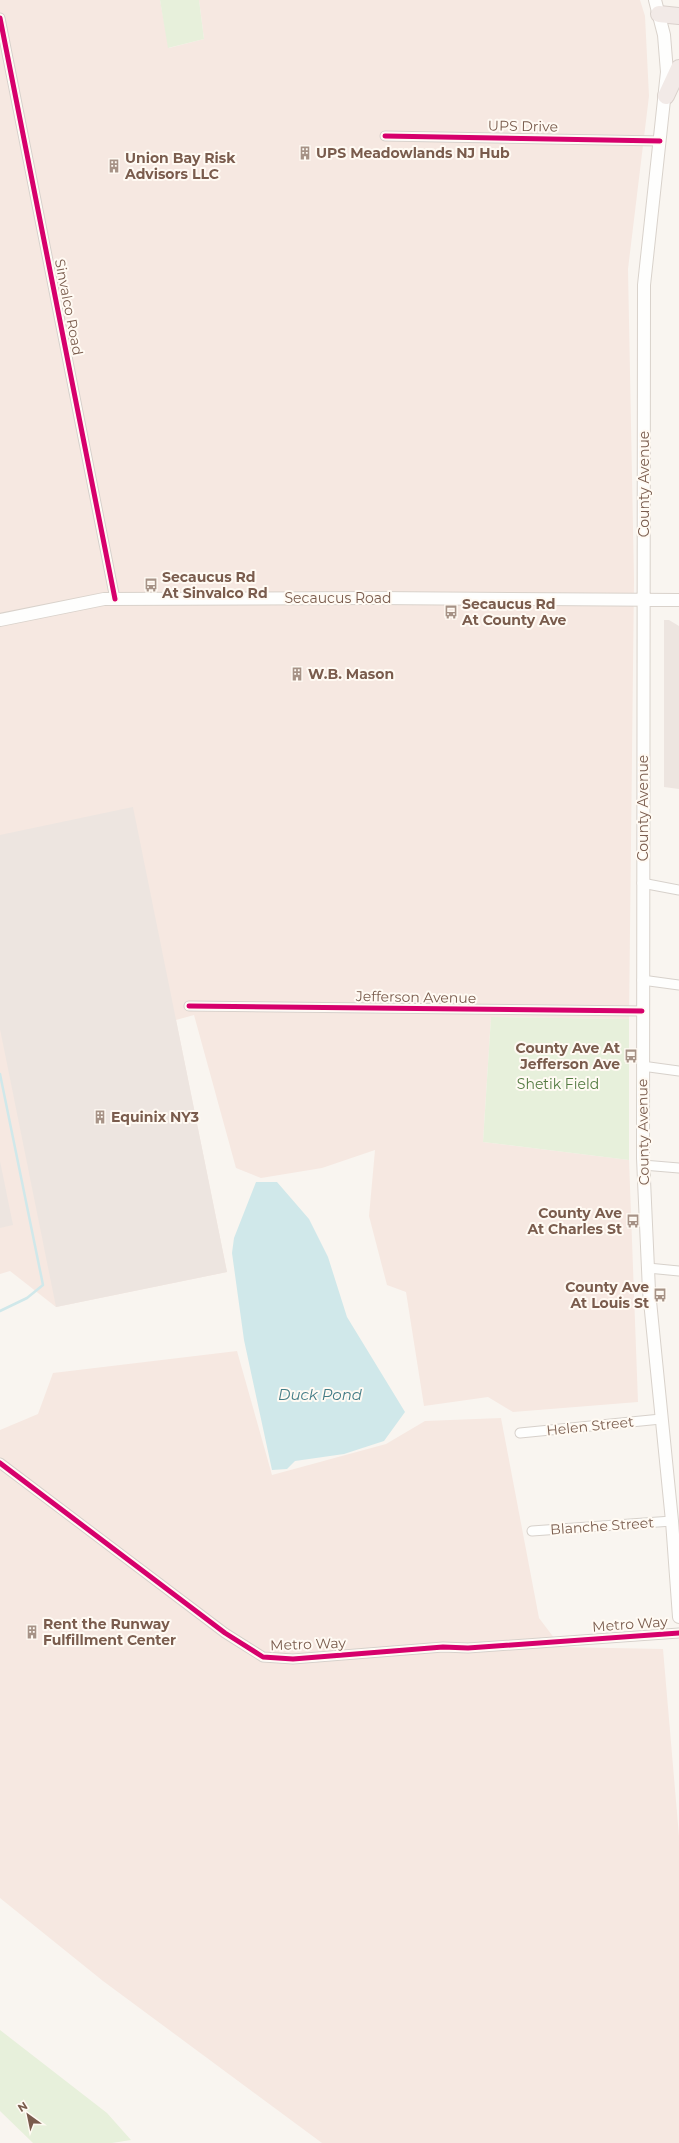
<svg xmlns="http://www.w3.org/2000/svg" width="679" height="2143" font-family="Montserrat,sans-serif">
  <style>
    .commercial { fill: #f6e8e1 }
    .industrial { fill: #ede5e0 }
    .green { fill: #e7f0db }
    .water { fill: #d0e8ea }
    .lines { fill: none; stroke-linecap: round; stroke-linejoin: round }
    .stream { stroke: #d0e8ea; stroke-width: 2.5 }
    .street-casing { stroke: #d7d1cb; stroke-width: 11 }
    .secondary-casing { stroke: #d9d2cb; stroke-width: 14 }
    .highway-casing { stroke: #dad1cc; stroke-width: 18 }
    .street { stroke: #fefefd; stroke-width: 9 }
    .secondary { stroke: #fefefd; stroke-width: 12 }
    .highway { stroke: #f2eae7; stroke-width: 16 }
    .cycleway-casing { stroke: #fffaf3; stroke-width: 8 }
    .cycleway { stroke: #d6006c; stroke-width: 5 }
    .labels { text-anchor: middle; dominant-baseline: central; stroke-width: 4; stroke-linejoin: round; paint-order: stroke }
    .street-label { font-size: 14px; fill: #7a5c4d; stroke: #fffaf3 }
    .poi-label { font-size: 14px; font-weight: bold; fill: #7a5c4d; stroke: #fffaf3; text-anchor: start }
    .park-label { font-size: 14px; fill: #537a41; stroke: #fffaf3 }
    .water-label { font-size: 15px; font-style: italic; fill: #437c86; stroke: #fffaf3 }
  </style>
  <rect width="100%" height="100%" fill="#f9f5f0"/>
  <path class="commercial" d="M0,0H160L169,48L204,39L199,0H640L645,16L649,96L628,269L634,580L629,1019L491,1017L483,1142L629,1160L638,1402L513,1412L488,1397L424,1406L406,1292L387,1285L369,1216L375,1150L322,1168L261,1178L236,1168L194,1015L176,1020L227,1272L56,1307L10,1271L0,1274Z
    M237,1351L272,1475L386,1444L425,1421L501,1418L539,1618L561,1647L663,1649L679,1836V2143H322L103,1981L0,1898V1430L38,1414L53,1373Z"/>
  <path class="industrial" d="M664,620H669L679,626V789L664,787Z
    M133,807L227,1272L56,1307L0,1029V835Z
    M0,1161L13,1225L0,1228Z"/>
  <path class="green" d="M160,0H199L204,39L168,48Z
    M491,1017L629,1019V1160L483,1142Z
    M0,2030L107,2113L131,2140L112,2143H33L0,2111Z"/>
  <path class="water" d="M256,1182H277L309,1219L328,1257L347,1317L405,1412L384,1441L344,1454L295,1461L287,1469L272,1470L244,1340L232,1253L234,1238Z"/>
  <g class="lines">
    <path class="stream" d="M0,1074L43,1285L27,1298L0,1311"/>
    <g class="street-casing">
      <path id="street" d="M0,18L115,599
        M385,136L660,141
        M642,883L679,890
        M642,980L679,985
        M189,1006L642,1011
        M642,1066L679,1071
        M643,1165L679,1168
        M648,1268L679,1271
        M520,1433L661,1419
        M0,1463L225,1633L263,1657L293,1659L443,1647L468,1648L679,1633
        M532,1531L672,1521"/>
    </g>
    <g class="secondary-casing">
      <path id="secondary" d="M655,0L664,35L667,72L644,285L643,1158L649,1291L672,1521L679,1617
        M0,620L104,599L375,598L679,600"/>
    </g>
    <g class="highway-casing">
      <path id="highway" d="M659,14L679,16
        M666,96L679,68"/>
    </g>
    <use href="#street" class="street"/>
    <use href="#secondary" class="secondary"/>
    <use href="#highway" class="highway"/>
    <g class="cycleway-casing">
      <path id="cycleway" d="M0,18L115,599
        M385,136L660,141
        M189,1006L642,1011
        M0,1463L225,1633L263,1657L293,1659L443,1647L468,1648L679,1633"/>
    </g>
    <use href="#cycleway" class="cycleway"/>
  </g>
  <defs>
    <g id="building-bare" transform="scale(1.08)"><path d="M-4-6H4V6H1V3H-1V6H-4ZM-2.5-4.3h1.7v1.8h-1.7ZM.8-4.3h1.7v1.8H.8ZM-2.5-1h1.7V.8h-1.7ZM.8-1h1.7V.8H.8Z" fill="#a69286" stroke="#fffaf3" stroke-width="2.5" paint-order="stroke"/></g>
    <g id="bus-bare" transform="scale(1.08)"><path d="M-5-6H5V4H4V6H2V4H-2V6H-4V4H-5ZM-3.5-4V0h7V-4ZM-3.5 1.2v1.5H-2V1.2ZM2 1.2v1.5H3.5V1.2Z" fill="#a69286" stroke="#fffaf3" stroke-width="2.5" paint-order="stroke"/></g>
  </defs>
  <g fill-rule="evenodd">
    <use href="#building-bare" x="305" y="153"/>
    <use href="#building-bare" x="114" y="166"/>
    <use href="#bus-bare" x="151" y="585"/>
    <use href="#bus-bare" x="451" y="612"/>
    <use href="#building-bare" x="297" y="674"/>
    <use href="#bus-bare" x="631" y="1056"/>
    <use href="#building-bare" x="100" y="1117"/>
    <use href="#bus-bare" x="633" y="1221"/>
    <use href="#bus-bare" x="660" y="1295"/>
    <use href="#building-bare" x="32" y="1632"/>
  </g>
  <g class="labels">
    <g class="street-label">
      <text transform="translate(523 126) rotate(1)">UPS Drive</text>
      <text transform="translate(69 307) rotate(79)">Sinvalco Road</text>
      <text transform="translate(644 484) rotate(-90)">County Avenue</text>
      <text x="338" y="598">Secaucus Road</text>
      <text transform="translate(643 808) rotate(-90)">County Avenue</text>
      <text transform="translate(416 997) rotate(1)">Jefferson Avenue</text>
      <text transform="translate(643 1132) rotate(-91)">County Avenue</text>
      <text transform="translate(590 1426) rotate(-6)">Helen Street</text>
      <text transform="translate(602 1526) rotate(-4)">Blanche Street</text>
      <text transform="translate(630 1624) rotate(-4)">Metro Way</text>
      <text transform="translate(308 1644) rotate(-2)">Metro Way</text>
    </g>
    <g class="poi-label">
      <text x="316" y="153">UPS Meadowlands NJ Hub</text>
      <text x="125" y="158">Union Bay Risk<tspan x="125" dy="16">Advisors LLC</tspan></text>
      <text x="162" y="577">Secaucus Rd<tspan x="162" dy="16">At Sinvalco Rd</tspan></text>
      <text x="462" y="604">Secaucus Rd<tspan x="462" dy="16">At County Ave</tspan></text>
      <text x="308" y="674">W.B. Mason</text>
      <text x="620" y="1048" text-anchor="end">County Ave At<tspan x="620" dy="16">Jefferson Ave</tspan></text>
      <text x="111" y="1117">Equinix NY3</text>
      <text x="622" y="1213" text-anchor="end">County Ave<tspan x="622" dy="16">At Charles St</tspan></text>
      <text x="649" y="1287" text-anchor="end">County Ave<tspan x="649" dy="16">At Louis St</tspan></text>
      <text x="43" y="1624">Rent the Runway<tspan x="43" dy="16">Fulfillment Center</tspan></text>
    </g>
    <g class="park-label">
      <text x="558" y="1084">Shetik Field</text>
    </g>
    <g class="water-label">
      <text x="320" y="1394">Duck Pond</text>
    </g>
  </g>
  <g transform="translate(28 2115) rotate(327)" stroke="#fffaf3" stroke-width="3" paint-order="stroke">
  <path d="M0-3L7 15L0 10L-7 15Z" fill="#7a5c4d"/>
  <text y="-6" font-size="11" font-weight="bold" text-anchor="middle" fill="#7a5c4d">N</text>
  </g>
</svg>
